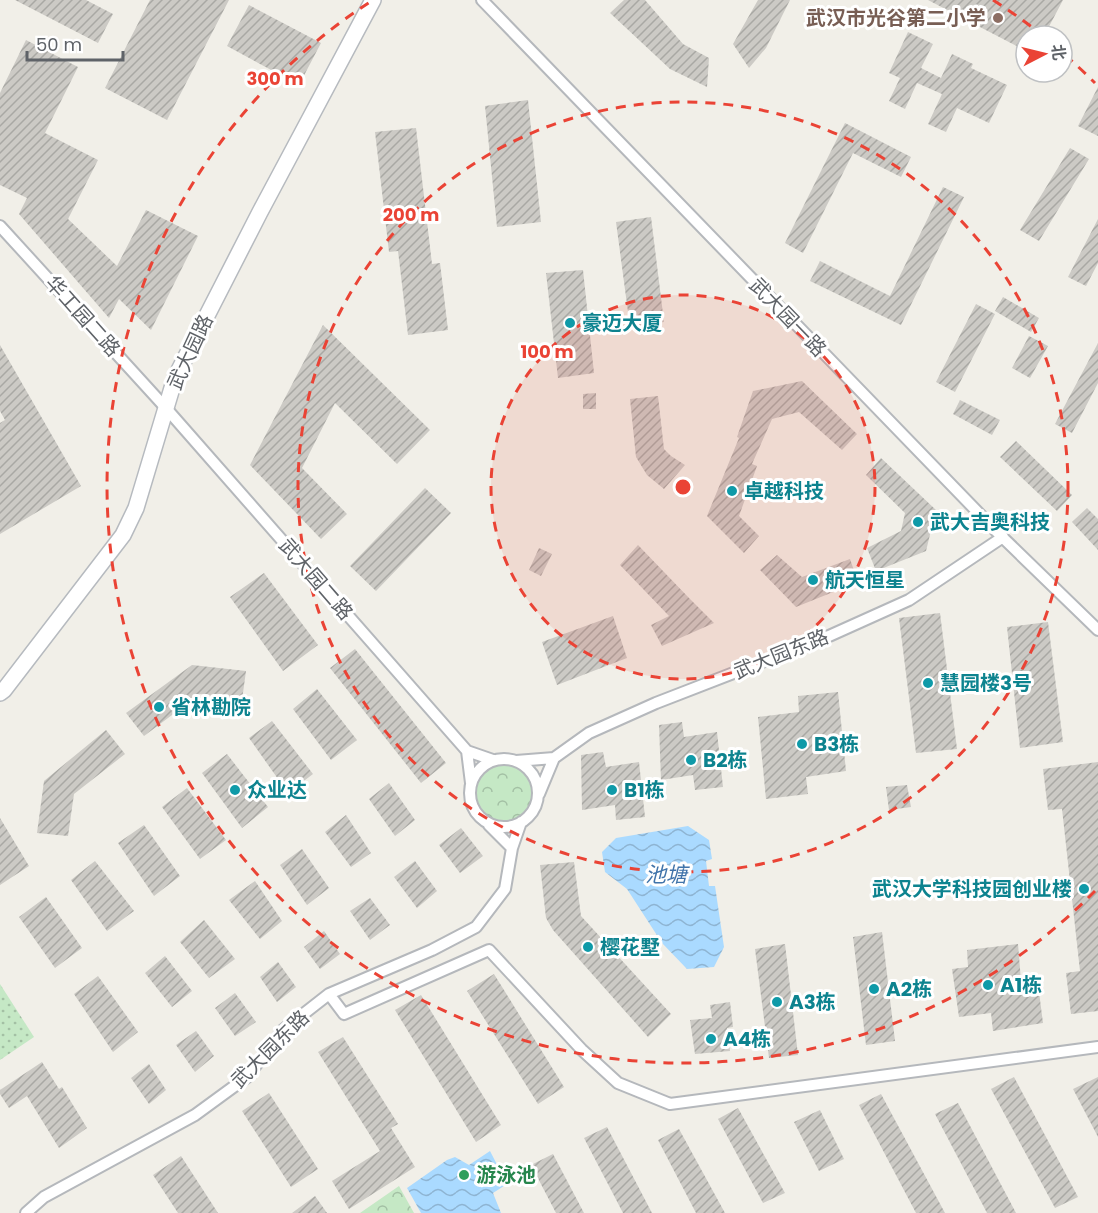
<svg xmlns="http://www.w3.org/2000/svg" width="1098" height="1213" font-family="Poppins,'Noto Sans SC',sans-serif">
  <style>
    .grass { fill: url(#grass-dots) }
    .forest { fill: url(#forest-crowns) }
    .water { fill: url(#water-waves) }
    .building { fill: url(#building-hatch) }
    .lines { fill: none; stroke-linecap: round; stroke-linejoin: round }
    .street-casing { stroke: #b5b8bc; stroke-width: 14 }
    .secondary-casing { stroke: #b6babf; stroke-width: 18 }
    .street { stroke: #fff; stroke-width: 10 }
    .secondary { stroke: #fff; stroke-width: 15 }
    .ring { fill: none; stroke: #ea4335; stroke-width: 3; stroke-dasharray: 10 8 }
    .education-dot { fill: #8d6e63; stroke: #fff; stroke-width: 2 }
    .culture-dot { fill: #0f9aa8; stroke: #fff; stroke-width: 2 }
    .leisure-dot { fill: #2e9e5b; stroke: #fff; stroke-width: 2 }
    .labels { text-anchor: middle; dominant-baseline: central; stroke-width: 6; stroke-linejoin: round; paint-order: stroke }
    .education-label { font-size: 20px; font-weight: bold; fill: #785e54; stroke: #fff; text-anchor: end }
    .street-label { font-size: 20px; fill: #5f6368; stroke: #fff }
    .culture-label { font-size: 20px; font-weight: bold; fill: #0d838f; stroke: #fff; text-anchor: start }
    .leisure-label { font-size: 20px; font-weight: bold; fill: #27864d; stroke: #fff; text-anchor: start }
    .water-label { font-size: 21px; font-style: italic; fill: #4174aa; stroke: #fff }
    .centre { fill: #ea4335; stroke: #fff; stroke-width: 3 }
    .ring-label { font-size: 18px; text-anchor: middle; font-weight: bold; fill: #ea4335; stroke: #fff; stroke-width: 6; stroke-linejoin: round; paint-order: stroke }
  </style>
  <defs>
    <pattern id="grass-dots" width="8" height="8" patternUnits="userSpaceOnUse" patternTransform="scale(1.5)"><rect width="8" height="8" fill="#c5e8c5"/><path d="M2 2h.1M6 6h.1" fill="none" stroke="#a3c0a4" stroke-width="1.8" stroke-linecap="round"/></pattern>
    <pattern id="forest-crowns" width="20" height="18" patternUnits="userSpaceOnUse" patternTransform="scale(1.5)"><rect width="20" height="18" fill="#c5e8c5"/><path d="M2 6a3 3 0 1 1 6 0M12 15a3 3 0 1 1 6 0" fill="none" stroke="#a3c0a4"/></pattern>
    <pattern id="water-waves" width="16" height="10" patternUnits="userSpaceOnUse" patternTransform="scale(1.5)"><rect width="16" height="10" fill="#aadaff"/><path d="M0 5q4-4 8 0t8 0" fill="none" stroke="#8eb4d2"/></pattern>
    <pattern id="building-hatch" width="6" height="6" patternUnits="userSpaceOnUse" patternTransform="scale(1.5)"><rect width="6" height="6" fill="#cccac5"/><path d="M-1 1l2-2M0 6l6-6M5 7l2-2" fill="none" stroke="#a9a8a4"/></pattern>
  </defs>
  <rect width="100%" height="100%" fill="#f1efe8"/>
  <path class="grass" d="M0,984L34,1037L0,1060Z"/>
  <path class="forest" d="M476 793a28 28 0 1 1 56 0a28 28 0 1 1-56 0Z
    M399,1186L414,1213H360Z"/>
  <path class="water" d="M688,826L709,840L712,859L706,861L709,886H715L724,947L714,967L687,969L662,943L627,889L605,872L602,852L616,838Z
    M490,1151L507,1184L493,1193L501,1213H421L407,1188L447,1160L455,1157L469,1165Z"/>
  <path class="building" d="M15,0H86L113,14L98,43Z
    M150,0H229L167,120L105,88Z
    M624,0H645L683,44L709,58L707,87L670,69L610,13Z
    M758,0H790L766,48L749,68L733,44Z
    M928,0H1063L1044,36H1026V51Z
    M249,5L321,43L299,85L227,46Z
    M908,32L933,44L921,68L941,78L952,54L973,64L971,68L1007,85L989,123L957,108L946,132L928,124L942,94L917,83L905,109L889,101L900,78L889,73Z
    M26,40L78,67L45,133L98,160L68,219L117,266L146,210L198,236L151,330L119,299L109,318L19,214L27,198L0,185V93Z
    M1098,87V136L1078,126Z
    M528,100L541,222L497,227L485,106Z
    M845,123L911,157L901,177L853,153L803,253L785,243Z
    M416,128L432,264L440,263L448,330L408,335L398,251L389,252L375,132Z
    M1070,148L1089,159L1039,241L1020,230Z
    M943,187L964,197L901,325L810,281L820,261L890,296Z
    M651,217L664,322L630,327L616,222Z
    M1098,219V263L1086,286L1068,277Z
    M583,270L594,373L558,378L546,273Z
    M1003,297L1039,318L1031,332L995,311Z
    M976,304L995,314L955,392L936,382Z
    M323,325L430,430L397,464L335,403L302,468L347,514L321,539L250,465Z
    M1029,336L1048,346L1030,378L1012,368Z
    M1098,343V383L1072,433L1055,424Z
    M0,345L81,486L0,534V423L5,420L0,411Z
    M802,381L857,434L842,450L799,412L772,419L752,464L757,466L739,516L759,536L744,553L707,516L739,438L737,437L753,391Z
    M596,393V409H583V394Z
    M658,396L664,449L671,456L685,465L664,489L647,475L636,457L630,399Z
    M960,400L1000,420L992,435L953,414Z
    M1016,441L1072,495L1057,511L1000,457Z
    M881,458L936,510L926,551L876,571L867,548L901,531L905,513L866,475Z
    M425,488L451,513L376,591L350,566Z
    M1087,508L1098,519V550L1072,522Z
    M638,545L689,598L714,623L662,646L651,625L669,616L620,565Z
    M539,548L552,554L541,576L529,570Z
    M777,555L802,577L850,559L858,582L796,607L760,570Z
    M264,573L318,645L283,671L230,597Z
    M940,613L957,749L916,753L899,618Z
    M613,616L627,658L557,685L542,642Z
    M1048,622L1063,742L1020,748L1007,627Z
    M355,649L446,763L421,783L330,668Z
    M192,665L246,671L242,700L200,694L144,736L126,713Z
    M317,689L357,740L331,760L293,709Z
    M838,692L846,771L806,777L808,794L766,799L758,717L799,712L798,696Z
    M272,721L313,774L288,793L249,738Z
    M682,722L684,737L717,732L723,787L695,790L693,775L661,780L659,725Z
    M106,730L125,754L74,794L68,836L37,833L44,781Z
    M603,752L606,767L639,762L645,817L616,820L615,805L582,810L581,755Z
    M227,754L268,807L242,828L202,773Z
    M1098,762V1011L1071,1014L1066,973L1080,971L1062,809L1048,810L1043,769Z
    M389,783L415,820L395,836L369,799Z
    M907,785L911,807L889,810L886,787Z
    M187,788L226,840L200,859L162,807Z
    M346,815L371,853L351,867L325,832Z
    M0,818L29,866L0,885Z
    M144,825L180,876L154,896L118,843Z
    M461,828L483,856L460,873L439,845Z
    M302,849L329,888L307,905L280,865Z
    M95,861L134,911L107,931L71,880Z
    M415,861L437,891L417,908L394,877Z
    M574,862L581,916L671,1014L648,1037L553,930L546,918L540,865Z
    M255,881L282,921L260,939L229,900Z
    M46,897L82,948L55,968L19,917Z
    M370,898L390,925L370,940L350,911Z
    M204,920L235,959L209,978L180,942Z
    M324,931L340,954L320,969L304,947Z
    M882,932L895,1041L866,1045L853,937Z
    M785,944L798,1055L769,1058L755,949Z
    M1018,944L1022,993L1039,992L1043,1023L993,1031L991,1013L959,1017L952,969L968,967L967,950Z
    M165,956L192,991L172,1007L145,973Z
    M278,962L296,987L277,1002L260,977Z
    M494,974L564,1087L538,1104L467,991Z
    M98,976L138,1032L113,1052L74,994Z
    M235,993L256,1022L235,1036L215,1008Z
    M421,995L501,1125L476,1142L395,1010Z
    M730,1002L733,1027L727,1028L730,1051L695,1054L690,1020L712,1018L710,1005Z
    M196,1031L214,1056L195,1072L176,1045Z
    M343,1037L398,1124L391,1128L415,1167L349,1209L332,1181L380,1151L318,1052Z
    M42,1062L59,1089L62,1087L87,1128L59,1148L27,1096L9,1108L0,1094V1090Z
    M149,1064L166,1090L149,1104L131,1078Z
    M1014,1077L1078,1197L1055,1208L991,1089Z
    M1098,1077V1137L1073,1089Z
    M269,1093L318,1169L291,1187L242,1111Z
    M881,1094L945,1213H916L859,1105Z
    M958,1103L1016,1213H987L935,1114Z
    M738,1108L785,1193L763,1203L718,1119Z
    M820,1110L844,1159L819,1171L794,1122Z
    M607,1127L652,1213H623L584,1138Z
    M679,1129L725,1213H696L658,1140Z
    M553,1154L584,1213H556L531,1165Z
    M181,1156L218,1213H178L153,1175Z
    M315,1196L327,1213H292Z"/>
  <g class="lines">
    <g class="street-casing">
      <path id="street" d="M482,0L996,531L1098,630
        M0,226L165,407L467,751L493,760
        M467,751L471,783
        M554,758L589,733L656,703L829,636L909,600L1003,537
        M470 793a34 34 0 1 1 68 0a34 34 0 1 1-68 0Z
        M516,761L554,758
        M539,794L554,758
        M489,825L512,848
        M329,994L344,1014L489,950L582,1050L618,1083L670,1104L1098,1047
        M26,1213L44,1197L195,1115L247,1077L283,1030L329,994L432,950L476,927L505,889L512,848L521,822"/>
    </g>
    <g class="secondary-casing">
      <path id="secondary" d="M0,693L4,690L123,535L136,508L175,378L260,212L373,0"/>
    </g>
    <use href="#street" class="street"/>
    <use href="#secondary" class="secondary"/>
  </g>
  <circle cx="683" cy="487" r="192" fill="#ea4335" fill-opacity=".12"/>
  <g class="ring">
    <circle cx="683" cy="487" r="192"/>
    <circle cx="683" cy="487" r="385"/>
    <path d="M1095 891A577 577 0 1 1 373 0M993 0A577 577 0 0 1 1042 35M1065 55A577 577 0 0 1 1095 83"/>
  </g>
  <circle class="education-dot" cx="998" cy="18" r="6"/>
  <g class="culture-dot">
    <circle cx="570" cy="323" r="6"/>
    <circle cx="732" cy="491" r="6"/>
    <circle cx="918" cy="522" r="6"/>
    <circle cx="813" cy="580" r="6"/>
    <circle cx="928" cy="683" r="6"/>
    <circle cx="159" cy="707" r="6"/>
    <circle cx="802" cy="744" r="6"/>
    <circle cx="691" cy="760" r="6"/>
    <circle cx="235" cy="790" r="6"/>
    <circle cx="612" cy="790" r="6"/>
    <circle cx="1084" cy="889" r="6"/>
    <circle cx="588" cy="947" r="6"/>
    <circle cx="988" cy="985" r="6"/>
    <circle cx="874" cy="989" r="6"/>
    <circle cx="777" cy="1002" r="6"/>
    <circle cx="711" cy="1039" r="6"/>
  </g>
  <circle class="leisure-dot" cx="464" cy="1175" r="6"/>
  <g class="labels">
    <g class="education-label">
      <text x="986" y="18">武汉市光谷第二小学</text>
    </g>
    <g class="street-label">
      <text transform="translate(83 316) rotate(48)">华工园二路</text>
      <text transform="translate(788 317) rotate(46)">武大园一路</text>
      <text transform="translate(190 352) rotate(-65)">武大园路</text>
      <text transform="translate(316 579) rotate(49)">武大园二路</text>
      <text transform="translate(781 654) rotate(-22)">武大园东路</text>
      <text transform="translate(270 1049) rotate(-45)">武大园东路</text>
    </g>
    <g class="culture-label">
      <text x="582" y="323">豪迈大厦</text>
      <text x="744" y="491">卓越科技</text>
      <text x="930" y="522">武大吉奥科技</text>
      <text x="825" y="580">航天恒星</text>
      <text x="940" y="683">慧园楼3号</text>
      <text x="171" y="707">省林勘院</text>
      <text x="814" y="744">B3栋</text>
      <text x="703" y="760">B2栋</text>
      <text x="247" y="790">众业达</text>
      <text x="624" y="790">B1栋</text>
      <text x="1072" y="889" text-anchor="end">武汉大学科技园创业楼</text>
      <text x="600" y="947">樱花墅</text>
      <text x="1000" y="985">A1栋</text>
      <text x="886" y="989">A2栋</text>
      <text x="789" y="1002">A3栋</text>
      <text x="723" y="1039">A4栋</text>
    </g>
    <g class="leisure-label">
      <text x="476" y="1175">游泳池</text>
    </g>
    <g class="water-label">
      <text x="666" y="874">池塘</text>
    </g>
  </g>
  <circle cx="683" cy="487" r="9" class="centre"/>
  <g class="ring-label">
    <text x="275" y="85">300 m</text>
    <text x="411" y="221">200 m</text>
    <text x="547" y="358">100 m</text>
  </g>
  <g transform="translate(1044 54) rotate(83)"><circle r="28" fill="#ffffff" stroke="#bfc1c3" stroke-width="1.5"/>
  <path d="M0-4.5L10 22L0 15L-10 22Z" fill="#ea4335"/>
  <text y="-9" font-size="16" font-weight="bold" text-anchor="middle" fill="#5f6368">北</text>
  </g>
  <path d="M27 51v9h96v-9" fill="none" stroke="#5f6368" stroke-width="3"/>
  <text x="36" y="51" font-size="18" fill="#5f6368" stroke="#ffffff" stroke-width="4.5" paint-order="stroke">50 m</text>
</svg>
